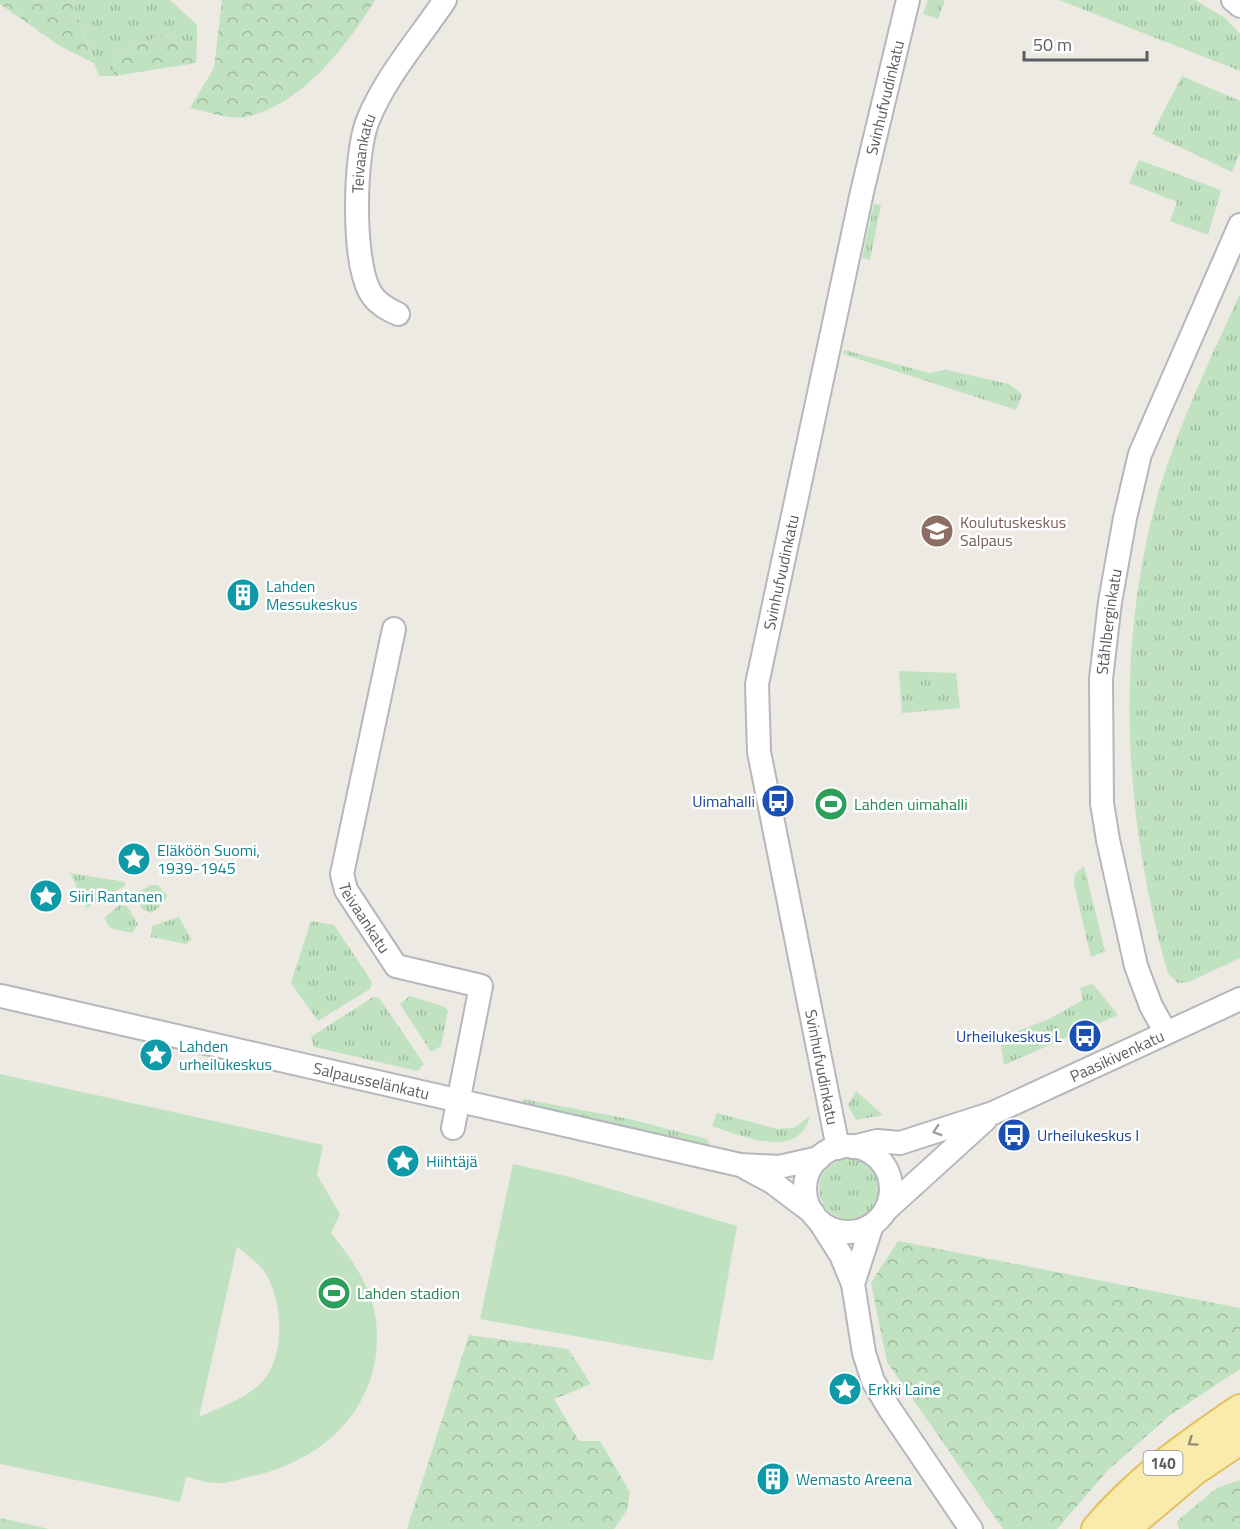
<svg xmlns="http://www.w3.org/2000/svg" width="1240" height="1529" font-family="'Titillium Web',sans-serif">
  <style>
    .grass { fill: url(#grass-tufts) }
    .forest { fill: url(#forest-crowns) }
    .pitch { fill: #c0e2c0; fill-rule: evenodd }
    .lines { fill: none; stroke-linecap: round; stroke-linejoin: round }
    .minor-casing { stroke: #b4b7bb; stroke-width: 26 }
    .major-casing { stroke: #e5c062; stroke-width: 32 }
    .minor { stroke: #fff; stroke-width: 22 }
    .major { stroke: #f8ebab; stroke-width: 28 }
    .oneway { stroke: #9c9ea0 }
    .oneway2 { stroke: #918f7b }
    .labels { text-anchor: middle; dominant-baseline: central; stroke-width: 5; stroke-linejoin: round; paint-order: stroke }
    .shield { fill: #fff; stroke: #8c8e90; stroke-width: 1.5 }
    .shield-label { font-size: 15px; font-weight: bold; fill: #5a5d61 }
    .street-label { font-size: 16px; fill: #5a5d61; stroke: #fff }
    .education-label { font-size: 16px; fill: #785e54; stroke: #fff; text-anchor: start }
    .culture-label { font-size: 16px; fill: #0d838f; stroke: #fff; text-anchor: start }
    .transit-label { font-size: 16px; fill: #164399; stroke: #fff; text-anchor: end }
    .leisure-label { font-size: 16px; fill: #27864d; stroke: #fff; text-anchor: start }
  </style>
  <defs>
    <pattern id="grass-tufts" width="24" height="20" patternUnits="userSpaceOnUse" patternTransform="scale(1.5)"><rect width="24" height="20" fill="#c0e2c0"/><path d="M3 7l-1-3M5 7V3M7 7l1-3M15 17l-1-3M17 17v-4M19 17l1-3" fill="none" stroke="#9fba9f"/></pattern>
    <pattern id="forest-crowns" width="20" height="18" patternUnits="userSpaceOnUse" patternTransform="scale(1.5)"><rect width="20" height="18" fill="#c0e2c0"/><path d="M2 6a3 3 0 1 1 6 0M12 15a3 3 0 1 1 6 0" fill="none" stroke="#9fba9f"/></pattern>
  </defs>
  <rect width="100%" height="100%" fill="#eceae2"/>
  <path class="grass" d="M72,0H170L197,25V42L178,44L163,34L113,57L114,76H99Z
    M928,0H945L938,19L923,14Z
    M1059,0H1195L1225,18L1240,34V71Z
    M1182,76L1240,101V153L1232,172L1152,134Z
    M1139,160L1221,190L1208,235L1170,221L1177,202L1129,183Z
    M874,204L881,205L870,260L862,258Z
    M1240,294V958L1189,982L1178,983L1168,974C1126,826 1115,667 1152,517C1171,440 1207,366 1240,294Z
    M844,350L929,373L946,370L1009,384L1022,394L1016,410L843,354Z
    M899,671L956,673L960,708L902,713Z
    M1084,866L1105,951L1091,957L1074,884L1075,874Z
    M70,873L125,882V886L87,908Z
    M151,885H158L167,896L162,905L151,913L142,909L136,900L140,891Z
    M119,905L127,906L138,924L132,933L110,928L104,918Z
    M179,917L191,939L186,944L151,937L152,926Z
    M311,921L334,925L372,982L370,989L318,1021L291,983Z
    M1093,984L1118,1015L1004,1065L1000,1038L1047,1020L1083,1000L1080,988Z
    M410,996L445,1007L448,1011L441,1046L431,1052L400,1004Z
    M373,997L379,998L424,1064L418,1071L314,1047L311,1037Z
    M856,1091L883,1115L856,1120L848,1105Z
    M523,1099L629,1119L707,1139L710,1145L521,1104Z
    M717,1113L778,1129L794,1128L810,1116C799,1161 742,1136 712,1126Z
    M819 1189a30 30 0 1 1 60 0a30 30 0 1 1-60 0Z"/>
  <path class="forest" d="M0,0H72L94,63L60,46L0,4Z
    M222,0H375C347,46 301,106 245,117C229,120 206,111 190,108L214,68Z
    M163,34L178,44L197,42L196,63L114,76L113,57Z
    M898,1241L1240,1308V1369L1169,1416L1108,1470L1057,1529H1003L887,1362L871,1283Z
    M469,1335L568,1349L591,1384L554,1399L579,1441H600L630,1492L627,1510L614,1529H407Z
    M1240,1480V1529H1179L1177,1521L1217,1488Z
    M0,1518L49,1529H0Z"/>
  <path class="pitch" d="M0,1074L323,1145L317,1175L340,1214L331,1233C352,1259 372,1287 376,1321C385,1402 328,1459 253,1476C242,1478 228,1484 217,1483C207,1483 196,1479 186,1477L180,1502L0,1464ZM237,1247C245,1253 258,1263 264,1271C283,1300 285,1349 266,1377C254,1395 217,1409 199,1417Z
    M513,1164L570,1177L737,1226L713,1361L480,1319Z"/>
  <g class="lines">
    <g class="minor-casing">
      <g id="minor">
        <path d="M1233,0L1240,6"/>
        <path id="s1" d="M398,314C387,309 376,303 370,292C352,259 354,154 368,120C386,76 419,39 445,0"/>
        <path id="s2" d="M394,629L342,874L346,890L396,966L481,986L453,1128"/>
        <path id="s3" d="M1,996L740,1165L779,1167L819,1158"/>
        <path id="s4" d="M1166,1033L1151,1006L1136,966L1108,840L1102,803L1101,679L1110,602L1125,518L1140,454L1240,225"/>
        <circle cx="848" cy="1189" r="43"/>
        <path id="s5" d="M853,1147L877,1141L900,1143L993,1113L1240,999"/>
        <path id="s6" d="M838,1148L759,752L757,684L862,192L908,0"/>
        <path d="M746,1168L772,1182L813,1213"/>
        <path d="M887,1209L985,1120"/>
        <path d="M820,1222L841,1255L853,1284"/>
        <path d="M872,1225L853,1284L864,1353L873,1381L889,1408L971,1529"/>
      </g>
    </g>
    <g class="major-casing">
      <path id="major" d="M1096,1529C1137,1480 1187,1445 1240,1409
        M1125,1529L1194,1471L1240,1440"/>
    </g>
    <use href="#minor" class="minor"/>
    <use href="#major" class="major"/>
  </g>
  <defs><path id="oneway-chevron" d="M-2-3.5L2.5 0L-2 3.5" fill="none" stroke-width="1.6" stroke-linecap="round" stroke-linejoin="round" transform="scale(1.5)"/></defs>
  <use class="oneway" href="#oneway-chevron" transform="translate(937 1131) rotate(162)"/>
  <use class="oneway2" href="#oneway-chevron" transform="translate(1192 1442) rotate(146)"/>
  <defs>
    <g id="school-disc" transform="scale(1.725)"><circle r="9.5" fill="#8d6e63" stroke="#fff"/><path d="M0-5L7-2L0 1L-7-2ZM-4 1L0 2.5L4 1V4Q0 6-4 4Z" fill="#fff"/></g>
    <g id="building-disc" transform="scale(1.725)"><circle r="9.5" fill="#0f9aa8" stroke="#fff"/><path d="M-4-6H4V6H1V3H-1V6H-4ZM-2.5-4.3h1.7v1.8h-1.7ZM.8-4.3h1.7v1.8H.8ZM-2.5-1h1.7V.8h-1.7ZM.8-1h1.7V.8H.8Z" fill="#fff"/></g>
    <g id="bus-disc" transform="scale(1.725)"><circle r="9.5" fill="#1a4fb4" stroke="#fff"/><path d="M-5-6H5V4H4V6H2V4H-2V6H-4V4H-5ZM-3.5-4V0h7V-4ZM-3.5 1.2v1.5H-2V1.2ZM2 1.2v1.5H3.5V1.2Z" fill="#fff"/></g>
    <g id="stadium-disc" transform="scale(1.725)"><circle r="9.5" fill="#2e9e5b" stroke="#fff"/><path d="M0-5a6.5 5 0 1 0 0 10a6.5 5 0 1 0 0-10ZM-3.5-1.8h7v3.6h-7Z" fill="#fff"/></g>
    <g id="sight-disc" transform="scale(1.725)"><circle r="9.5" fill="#0f9aa8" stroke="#fff"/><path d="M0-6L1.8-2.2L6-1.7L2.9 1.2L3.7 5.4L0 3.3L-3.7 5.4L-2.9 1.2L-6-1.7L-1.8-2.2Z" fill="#fff"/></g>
  </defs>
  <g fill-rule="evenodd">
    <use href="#school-disc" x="937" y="531"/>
    <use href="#building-disc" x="243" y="595"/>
    <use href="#bus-disc" x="778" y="801"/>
    <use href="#stadium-disc" x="831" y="804"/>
    <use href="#sight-disc" x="134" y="859"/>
    <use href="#sight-disc" x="46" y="896"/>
    <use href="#bus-disc" x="1085" y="1036"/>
    <use href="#sight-disc" x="156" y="1055"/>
    <use href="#bus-disc" x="1014" y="1135"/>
    <use href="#sight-disc" x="403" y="1161"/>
    <use href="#stadium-disc" x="334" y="1293"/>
    <use href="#sight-disc" x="845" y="1389"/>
    <use href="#building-disc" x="773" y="1479"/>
  </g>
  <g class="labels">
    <rect class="shield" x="1143.5" y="1451" width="39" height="24" rx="4.5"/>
    <g class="shield-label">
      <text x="1163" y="1463">140</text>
    </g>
    <g class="street-label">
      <text stroke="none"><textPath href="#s6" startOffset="1072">Svinhufvudinkatu</textPath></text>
      <text stroke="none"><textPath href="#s1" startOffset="177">Teivaankatu</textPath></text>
      <text stroke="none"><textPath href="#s6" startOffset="586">Svinhufvudinkatu</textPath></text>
      <text stroke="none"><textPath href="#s4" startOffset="422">Ståhlberginkatu</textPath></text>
      <text stroke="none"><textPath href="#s2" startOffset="300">Teivaankatu</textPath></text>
      <text stroke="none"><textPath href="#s5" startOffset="282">Paasikivenkatu</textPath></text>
      <text transform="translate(822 1067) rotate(79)">Svinhufvudinkatu</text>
      <text stroke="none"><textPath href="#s3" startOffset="380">Salpausselänkatu</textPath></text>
    </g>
    <g class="education-label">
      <text x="960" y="522">Koulutuskeskus<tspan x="960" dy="18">Salpaus</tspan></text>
    </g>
    <g class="culture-label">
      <text x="266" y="586">Lahden<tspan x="266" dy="18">Messukeskus</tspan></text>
      <text x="157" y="850">Eläköön Suomi,<tspan x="157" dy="18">1939-1945</tspan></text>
      <text x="69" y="896">Siiri Rantanen</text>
      <text x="179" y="1046">Lahden<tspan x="179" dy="18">urheilukeskus</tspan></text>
      <text x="426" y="1161">Hiihtäjä</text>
      <text x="868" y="1389">Erkki Laine</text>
      <text x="796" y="1479">Wemasto Areena</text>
    </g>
    <g class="transit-label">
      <text x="755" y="801">Uimahalli</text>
      <text x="1062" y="1036">Urheilukeskus L</text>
      <text x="1037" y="1135" text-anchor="start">Urheilukeskus I</text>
    </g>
    <g class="leisure-label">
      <text x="854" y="804">Lahden uimahalli</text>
      <text x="357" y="1293">Lahden stadion</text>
    </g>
  </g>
  <path d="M1024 51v9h123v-9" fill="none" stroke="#5a5d61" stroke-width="3"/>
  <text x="1033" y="51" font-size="18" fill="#5a5d61" stroke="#ffffff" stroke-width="4.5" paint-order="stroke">50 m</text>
</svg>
